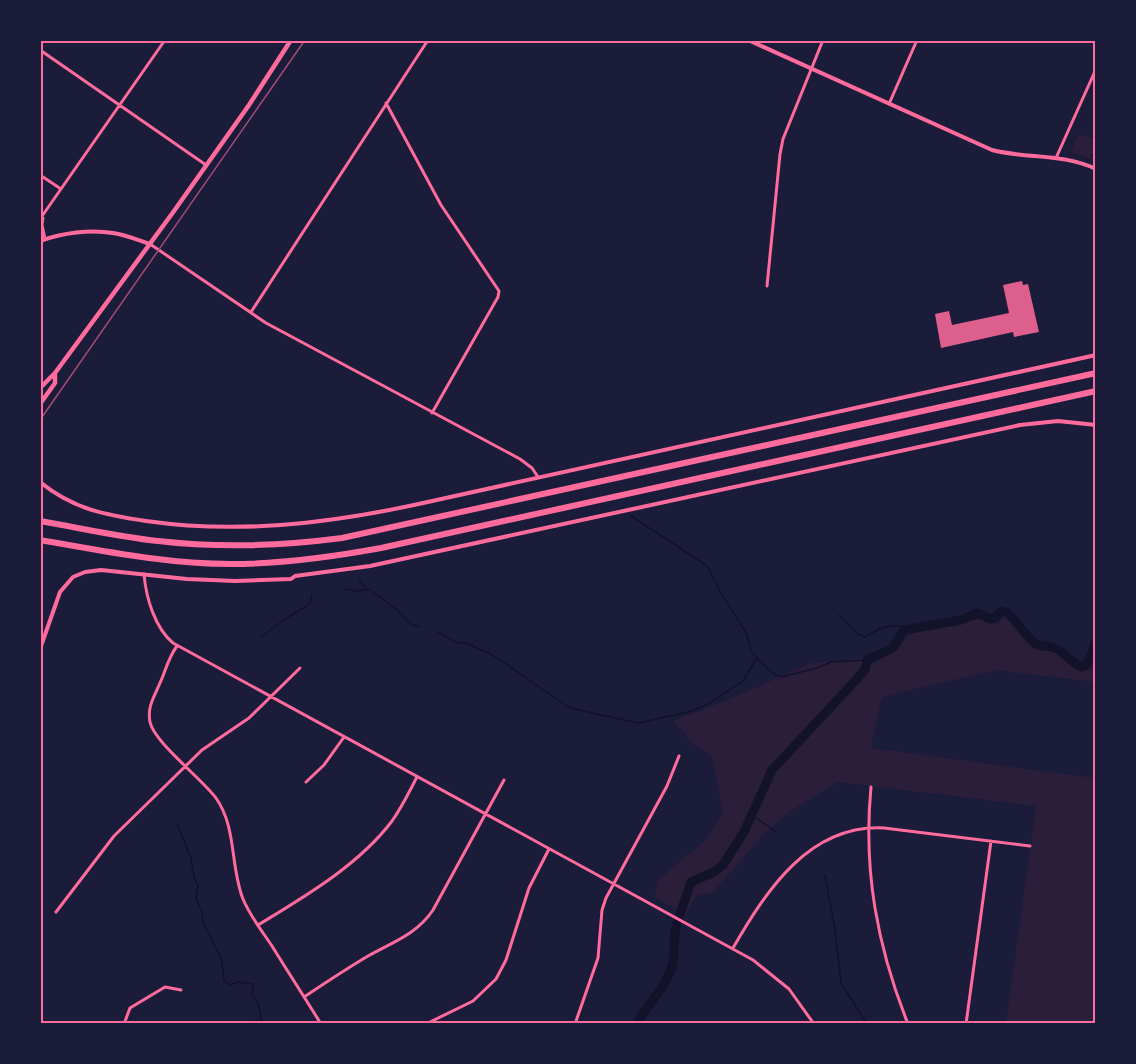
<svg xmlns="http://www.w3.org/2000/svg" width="1136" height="1064" font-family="'Playfair Display',serif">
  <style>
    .green { fill: #2a1e3b }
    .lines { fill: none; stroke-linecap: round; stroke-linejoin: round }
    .stream { stroke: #12122b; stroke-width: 1.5 }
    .river { stroke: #12122b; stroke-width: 9 }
    .building { fill: #dd5f8e }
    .minor { stroke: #ff6b9d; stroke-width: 3 }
    .tertiary { stroke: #ff6b9d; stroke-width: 4 }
    .secondary { stroke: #ff6b9d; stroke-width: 4.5 }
    .motorway { stroke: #ff6b9d; stroke-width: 6 }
    .rail { stroke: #a44b75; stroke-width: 1.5 }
    .neatline { fill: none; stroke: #ff6b9d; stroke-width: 2 }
  </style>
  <rect width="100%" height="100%" fill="#1b1b3a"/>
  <path class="green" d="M1079,134L1095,139V160L1071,152Z
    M1004,613L1031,644L1043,650L1058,649L1081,669L1095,670V682L996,670L885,696L881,701L871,748L1095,778V1023H1006L1036,806L837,782L789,812L765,833L713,892L696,896L685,915L655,898L658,880L708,838L723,812L712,756L696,746L673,721L728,700L811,663L868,658V667L891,653L915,631L974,618L999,624Z"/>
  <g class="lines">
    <path class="stream" d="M1092,156L1096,152
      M631,516L707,566L721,593L747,634L751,652L771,672L781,677L817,668L831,662L867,660
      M359,578L365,589L371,590L399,612L410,624L420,627
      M346,589L357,591L364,590
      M839,615L858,634L865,637C877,630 890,622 905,627L904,630
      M438,632L458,643H467L494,656L570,708L638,723L689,712L708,704L743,681L757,658
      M261,637L288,617L310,604L312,594
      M752,815L776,832
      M177,824L191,858L194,878L198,886L196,899L202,911L203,922L222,961L224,981L230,985L237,982L254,984L252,994L258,1003L262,1024
      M825,875L835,930L841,983L867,1024
      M141,1022L142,1024
      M248,1024L261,1020"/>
    <path class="river" d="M680,914L691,882L714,872L723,865L744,832L772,770L855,681L865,669L867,660L893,648L904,630L961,620L978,613C993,620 989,623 1002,611C1013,612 1024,637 1036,644C1041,647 1049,645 1055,648C1063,651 1070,662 1082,667C1091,664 1090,652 1096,643
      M637,1024C647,1004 666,988 672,966C676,952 672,937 677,923"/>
  </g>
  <path class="building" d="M1022,281L1023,285L1028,284L1039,332L1014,337L1013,332L941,348L935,314L949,311L952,325L1009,313L1003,285Z"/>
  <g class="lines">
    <path class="minor" d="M40,50L206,165
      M386,103L441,205L499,291L498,297L432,413
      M889,104L917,40
      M1056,158L1096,69
      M40,175L61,189
      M43,218L42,225L45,239
      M40,219L165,40
      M150,244L266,323L520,459L532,468L538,477
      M767,286L780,154L783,139L823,40
      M251,312L428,40
      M144,574C146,598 155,628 173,643L753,960L789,989L814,1024
      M177,646C168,658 166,670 160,683C154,697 147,707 150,722C154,742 201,778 216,798C237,828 230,866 243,899C250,916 262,931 272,946C288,972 305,998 321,1024
      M306,782L324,765L344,737
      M871,787C863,870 877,946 908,1024
      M56,912L114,836L202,750L249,718L300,668
      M258,925C304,897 359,865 392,821C402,807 409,792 417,777
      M733,948C766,891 809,824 884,828L1030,846
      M304,997C325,983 346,969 368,956C393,942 417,934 433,910L504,780
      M124,1024L130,1008L165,987L181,990
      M426,1024L473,1001L496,979L506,960L529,888L549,849
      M575,1024L598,958L602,910L606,898L667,786L679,756
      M966,1024L991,841"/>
    <path class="tertiary" d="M748,40L992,150C1026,159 1063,153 1096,169
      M40,241C62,233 90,229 113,233C126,235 138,240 150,244
      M40,482C73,509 105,515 146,521C237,534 325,524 414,505L1096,355
      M40,649L60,592L73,577L85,572L101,570L187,579L235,581L291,579L295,576L370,566L1020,425L1058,421L1096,425"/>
    <path class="secondary" d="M40,388L55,373L174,211L249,105L291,40
      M40,404L55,383V375"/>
    <path class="motorway" d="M40,521C80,528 119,537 158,541C219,548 281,546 342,538L1096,373
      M40,540C104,551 167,564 231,564C281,564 332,557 381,548L1096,391"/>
    <path class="rail" d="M40,420L305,40"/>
  </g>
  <rect width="1136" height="1064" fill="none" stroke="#1b1b3a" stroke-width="84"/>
  <rect x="42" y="42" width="1052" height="980" class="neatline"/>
</svg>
